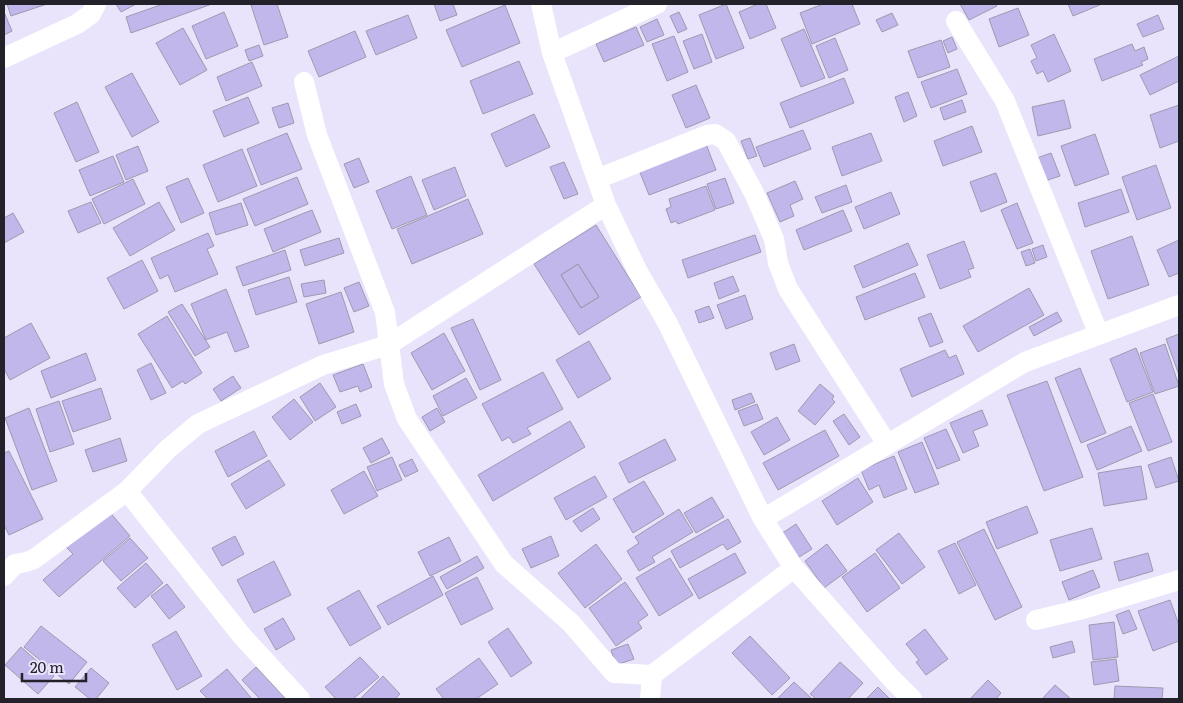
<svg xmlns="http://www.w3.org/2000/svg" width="1183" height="703" font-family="Literata,serif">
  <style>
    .building { fill: #c2b7ea; stroke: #9e9ab0; fill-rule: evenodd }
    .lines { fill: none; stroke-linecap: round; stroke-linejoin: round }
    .minor { stroke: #fff; stroke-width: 20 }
  </style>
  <rect width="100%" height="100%" fill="#e9e4fc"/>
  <path class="building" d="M7,4H47L11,16Z
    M116,4H136L121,12Z
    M163,4H212L131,33L126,17Z
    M256,4H277L288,37L264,45L251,5Z
    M434,4H453L457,15L440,21Z
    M726,4L744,48L716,59L699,15Z
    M758,4H766L776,28L750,39L739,12Z
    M823,4H852L860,24L812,44L800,13Z
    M960,4H995L997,6L969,20Z
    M1068,4H1102L1073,16Z
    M505,5L520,43L462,67L446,30Z
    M1018,8L1029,35L999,47L989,19Z
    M4,12L12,31L4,35Z
    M224,12L238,46L206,59L192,26Z
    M679,12L687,29L678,33L670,16Z
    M892,13L898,25L882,32L876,20Z
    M408,15L417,38L376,55L366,31Z
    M1158,15L1164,29L1143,37L1137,24Z
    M657,19L664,35L647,42L640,27Z
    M636,27L644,45L604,62L596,44Z
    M183,28L207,70L180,85L156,43Z
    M804,29L825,78L801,87L781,39Z
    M355,31L366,57L319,77L308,51Z
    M702,34L712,62L694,69L683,41Z
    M1054,34L1071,71L1048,82L1043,71L1037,74L1031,61L1037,58L1031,45Z
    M674,36L688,72L667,81L652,44Z
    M952,37L957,49L948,53L943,41Z
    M835,38L848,70L829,78L816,46Z
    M941,40L950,67L918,78L908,51Z
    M1132,44L1135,51L1144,47L1148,59L1141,62L1143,65L1102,81L1094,59Z
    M259,45L263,56L249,61L245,50Z
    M1179,56V81L1150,95L1140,75Z
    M519,61L533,94L483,114L470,81Z
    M252,62L262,86L226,101L217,77Z
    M957,69L967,94L931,108L921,82Z
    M132,73L159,122L132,137L105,87Z
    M844,78L854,103L790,128L780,103Z
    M696,85L710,118L686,128L672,95Z
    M908,92L917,116L904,122L895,97Z
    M248,97L259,123L224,137L213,111Z
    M962,100L966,112L944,120L940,108Z
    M1064,100L1071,128L1038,136L1032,107Z
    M77,102L99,152L76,162L54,113Z
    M288,103L294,123L279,128L272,108Z
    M1179,105V141L1160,148L1150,115Z
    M534,114L550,147L506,167L491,134Z
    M972,126L982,152L943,166L934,141Z
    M803,130L811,149L764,167L756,147Z
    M287,133L302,169L261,185L247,149Z
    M871,133L882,161L842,176L832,147Z
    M1095,134L1109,174L1075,186L1061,146Z
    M750,138L757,156L748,159L741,141Z
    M706,144L716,170L649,195L639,170Z
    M138,146L148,171L126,180L116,155Z
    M242,149L257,186L218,202L203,165Z
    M1051,153L1060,176L1045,181L1037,158Z
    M113,156L124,182L90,196L79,170Z
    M359,158L369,182L354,188L344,164Z
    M564,162L578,194L564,199L550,167Z
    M1156,165L1171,208L1137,220L1122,177Z
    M455,167L466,196L434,210L422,180Z
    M996,173L1007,202L981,212L970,182Z
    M411,176L427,215L392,229L376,191Z
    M297,177L308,204L255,226L243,199Z
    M188,178L204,213L181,223L166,187Z
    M725,178L734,203L716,209L707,184Z
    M133,179L145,204L104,224L92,199Z
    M795,181L803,199L790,205L794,216L780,222L767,193Z
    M846,185L852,202L822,213L815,197Z
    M706,186L715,210L678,224L676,221L671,223L666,209L671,207L669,199Z
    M1121,189L1129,212L1085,227L1078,203Z
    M891,192L900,214L864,229L855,207Z
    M468,199L483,234L412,264L397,229Z
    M91,202L101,223L78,233L68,211Z
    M159,202L175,230L130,256L113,228Z
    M241,203L248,225L216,235L209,213Z
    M1017,203L1033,243L1017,249L1001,210Z
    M312,210L321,232L273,252L264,229Z
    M843,210L852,231L804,250L796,230Z
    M13,213L24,232L4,243V218Z
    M596,225L641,297L579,335L534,264ZM578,264L599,297L581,308L561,275Z
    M208,233L214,246L207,249L218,274L175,292L168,275L160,279L151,258Z
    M755,235L761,252L688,278L682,260Z
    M1132,236L1149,285L1108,299L1091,251Z
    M339,238L344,253L305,266L300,250Z
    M1179,240V273L1169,277L1157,250Z
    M964,241L974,268L968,270L971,277L940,289L927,255Z
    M908,243L918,265L863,288L854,266Z
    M1043,245L1047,257L1036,261L1032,249Z
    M1030,249L1035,263L1026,266L1021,252Z
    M285,250L291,270L243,286L236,267Z
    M142,260L158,291L124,309L107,278Z
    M578,264L599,297L581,308L561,275Z
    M915,273L925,297L865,320L856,297Z
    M733,276L739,291L719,299L714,283Z
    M289,277L297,302L256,315L248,290Z
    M324,280L326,293L304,297L301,284Z
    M359,282L369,306L354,312L344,288Z
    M1029,288L1044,315L978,352L963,326Z
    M226,289L249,347L235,352L227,332L206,340L191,304Z
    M341,292L354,332L319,344L306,304Z
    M745,295L753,319L726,329L717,305Z
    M182,304L210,347L195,356L168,312Z
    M709,306L714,318L699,323L695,311Z
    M1057,312L1062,321L1034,336L1029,327Z
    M931,313L943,342L930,347L918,318Z
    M167,316L202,373L185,384L183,381L172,388L138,334Z
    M473,319L501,380L480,390L451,328Z
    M31,323L50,358L10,380L4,369V338Z
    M444,333L465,371L432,390L411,353Z
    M1179,334V375L1166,339Z
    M589,341L611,379L578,398L556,360Z
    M794,344L800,361L776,370L770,353Z
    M1165,344L1179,386L1155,394L1140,353Z
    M1136,348L1153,392L1127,402L1110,359Z
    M945,350L949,358L956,355L964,374L912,397L900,369Z
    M86,353L96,380L51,398L41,371Z
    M151,363L166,393L151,400L137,370Z
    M363,364L372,387L360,392L358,386L340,392L333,375Z
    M1080,368L1106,433L1081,443L1055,378Z
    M543,372L563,409L527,428L531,434L513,443L509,437L502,441L482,404Z
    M233,376L241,388L221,401L213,389Z
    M466,378L477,398L443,416L433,396Z
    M1047,381L1083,477L1044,491L1007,395Z
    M320,383L336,407L315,421L300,397Z
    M820,384L834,396L832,399L835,402L815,425L798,411Z
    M101,388L111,419L73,432L62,401Z
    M751,393L755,402L735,410L732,400Z
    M1153,394L1172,442L1148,451L1129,403Z
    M294,399L313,422L290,440L272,417Z
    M59,401L74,444L50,452L36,409Z
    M356,404L361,416L342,424L337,412Z
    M757,404L763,419L744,426L738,411Z
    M29,408L57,481L32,490L5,418Z
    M437,408L445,422L430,431L422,417Z
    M982,410L988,425L973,431L979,446L963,453L950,423Z
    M844,414L860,437L849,445L833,421Z
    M777,417L790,440L764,455L751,432Z
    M570,421L585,447L493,501L478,475Z
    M1131,426L1142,451L1097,470L1087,445Z
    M946,429L960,460L937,469L924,438Z
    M825,430L839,456L778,490L763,463Z
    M254,431L267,456L228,477L215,451Z
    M120,438L127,461L93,472L85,450Z
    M382,438L390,453L371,463L363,448Z
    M665,439L676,460L629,483L619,463Z
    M922,442L939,484L915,493L898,452Z
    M9,451L43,519L9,535L4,525V453Z
    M894,456L907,489L884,498L879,485L869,490L861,470Z
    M392,457L402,480L377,491L367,467Z
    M1171,457L1179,481L1156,488L1148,465Z
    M412,459L418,471L405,477L399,465Z
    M269,460L285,485L246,509L231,484Z
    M1141,466L1147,499L1104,506L1098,473Z
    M364,471L378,496L344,514L331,490Z
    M595,476L607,497L566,520L554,498Z
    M858,478L873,502L837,525L822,501Z
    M644,481L664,514L633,533L613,499Z
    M712,497L724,517L696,533L684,513Z
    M1027,506L1038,533L997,549L986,522Z
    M593,508L600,519L581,532L573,521Z
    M679,509L693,532L652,557L655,562L639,571L627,551L639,543L635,537Z
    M108,510L130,536L59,597L43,580L73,554L66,547Z
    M728,519L741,542L727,550L723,544L680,568L671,551Z
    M796,524L812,549L796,559L781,534Z
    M1092,528L1102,559L1060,571L1050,540Z
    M984,529L1022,607L995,620L957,542Z
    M899,533L925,567L902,584L876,550Z
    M235,536L244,554L222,566L212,548Z
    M551,536L559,556L531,568L522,549Z
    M449,537L461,561L430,576L418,552Z
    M130,538L148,558L121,581L103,561Z
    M955,543L976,585L959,594L938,551Z
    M596,544L622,579L585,608L558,573Z
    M827,544L847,571L824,588L805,561Z
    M735,553L746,573L699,599L688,579Z
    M875,553L900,588L867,612L842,577Z
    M1148,553L1153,571L1119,581L1114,562Z
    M477,556L484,568L447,589L440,577Z
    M670,558L693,595L659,616L636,578Z
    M274,561L291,595L254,613L237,580Z
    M146,563L163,583L135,608L117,588Z
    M1093,570L1100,587L1069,600L1062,582Z
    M433,576L443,595L388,625L377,606Z
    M477,577L493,609L461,625L445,593Z
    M625,582L648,615L638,622L642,628L616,646L589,608Z
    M167,584L185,607L169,619L151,596Z
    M359,590L381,628L350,646L327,608Z
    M1170,600L1179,625V641L1153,651L1138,611Z
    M1129,610L1137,629L1123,634L1116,615Z
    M283,618L295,639L276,650L264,629Z
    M1114,622L1118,657L1093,660L1089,625Z
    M41,626L87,662L69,684L24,647Z
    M508,628L532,663L511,677L488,642Z
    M925,629L948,659L926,675L916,662L919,660L906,644Z
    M176,631L202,676L177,690L152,645Z
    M750,636L790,678L772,695L732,653Z
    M1072,641L1075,652L1053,658L1050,647Z
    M628,644L634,659L616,665L611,650Z
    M21,647L54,676L38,694L5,665Z
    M360,657L379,677L353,699H336L325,687Z
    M479,658L498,684L476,699H444L436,689Z
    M1116,659L1119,681L1094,685L1091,662Z
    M840,662L863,683L848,699H816L810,694Z
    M256,667L286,699H260L242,680Z
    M91,668L109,683L96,699H90L75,687Z
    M227,669L252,699H208L200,691Z
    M383,676L400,694L395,699H360Z
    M988,680L1001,693L996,699H970Z
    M794,682L812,699H777Z
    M1055,685L1071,699H1042Z
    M1115,686L1163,688L1162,699H1114Z
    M878,687L890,699H866Z"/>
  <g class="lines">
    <path class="minor" d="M541,4L552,53L606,205L638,272L667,322L763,519L794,568L891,678L912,699
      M956,21L1005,101L1099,335
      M552,53L657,4
      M4,58L77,24L91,14L96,4
      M304,82L317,135L385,312L394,384L407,419L504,564L571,623L614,673L652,675L794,568
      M597,179L707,135L715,134L726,141L754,193L774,239L778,263L788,289L887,444
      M127,491L242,636L300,699
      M763,519L1025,362L1179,305
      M4,576L15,564L26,562L34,559L127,491L168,449L198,424L323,365L388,345L606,205
      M1036,620L1083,609L1179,580
      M650,699L652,675"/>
  </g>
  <rect width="1183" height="703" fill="none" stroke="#232129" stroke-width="10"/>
  <path d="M22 673v8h64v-8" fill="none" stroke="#232129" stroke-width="2.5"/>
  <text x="30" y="673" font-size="15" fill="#232129" stroke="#e9e4fc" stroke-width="4" paint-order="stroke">20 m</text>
</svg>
